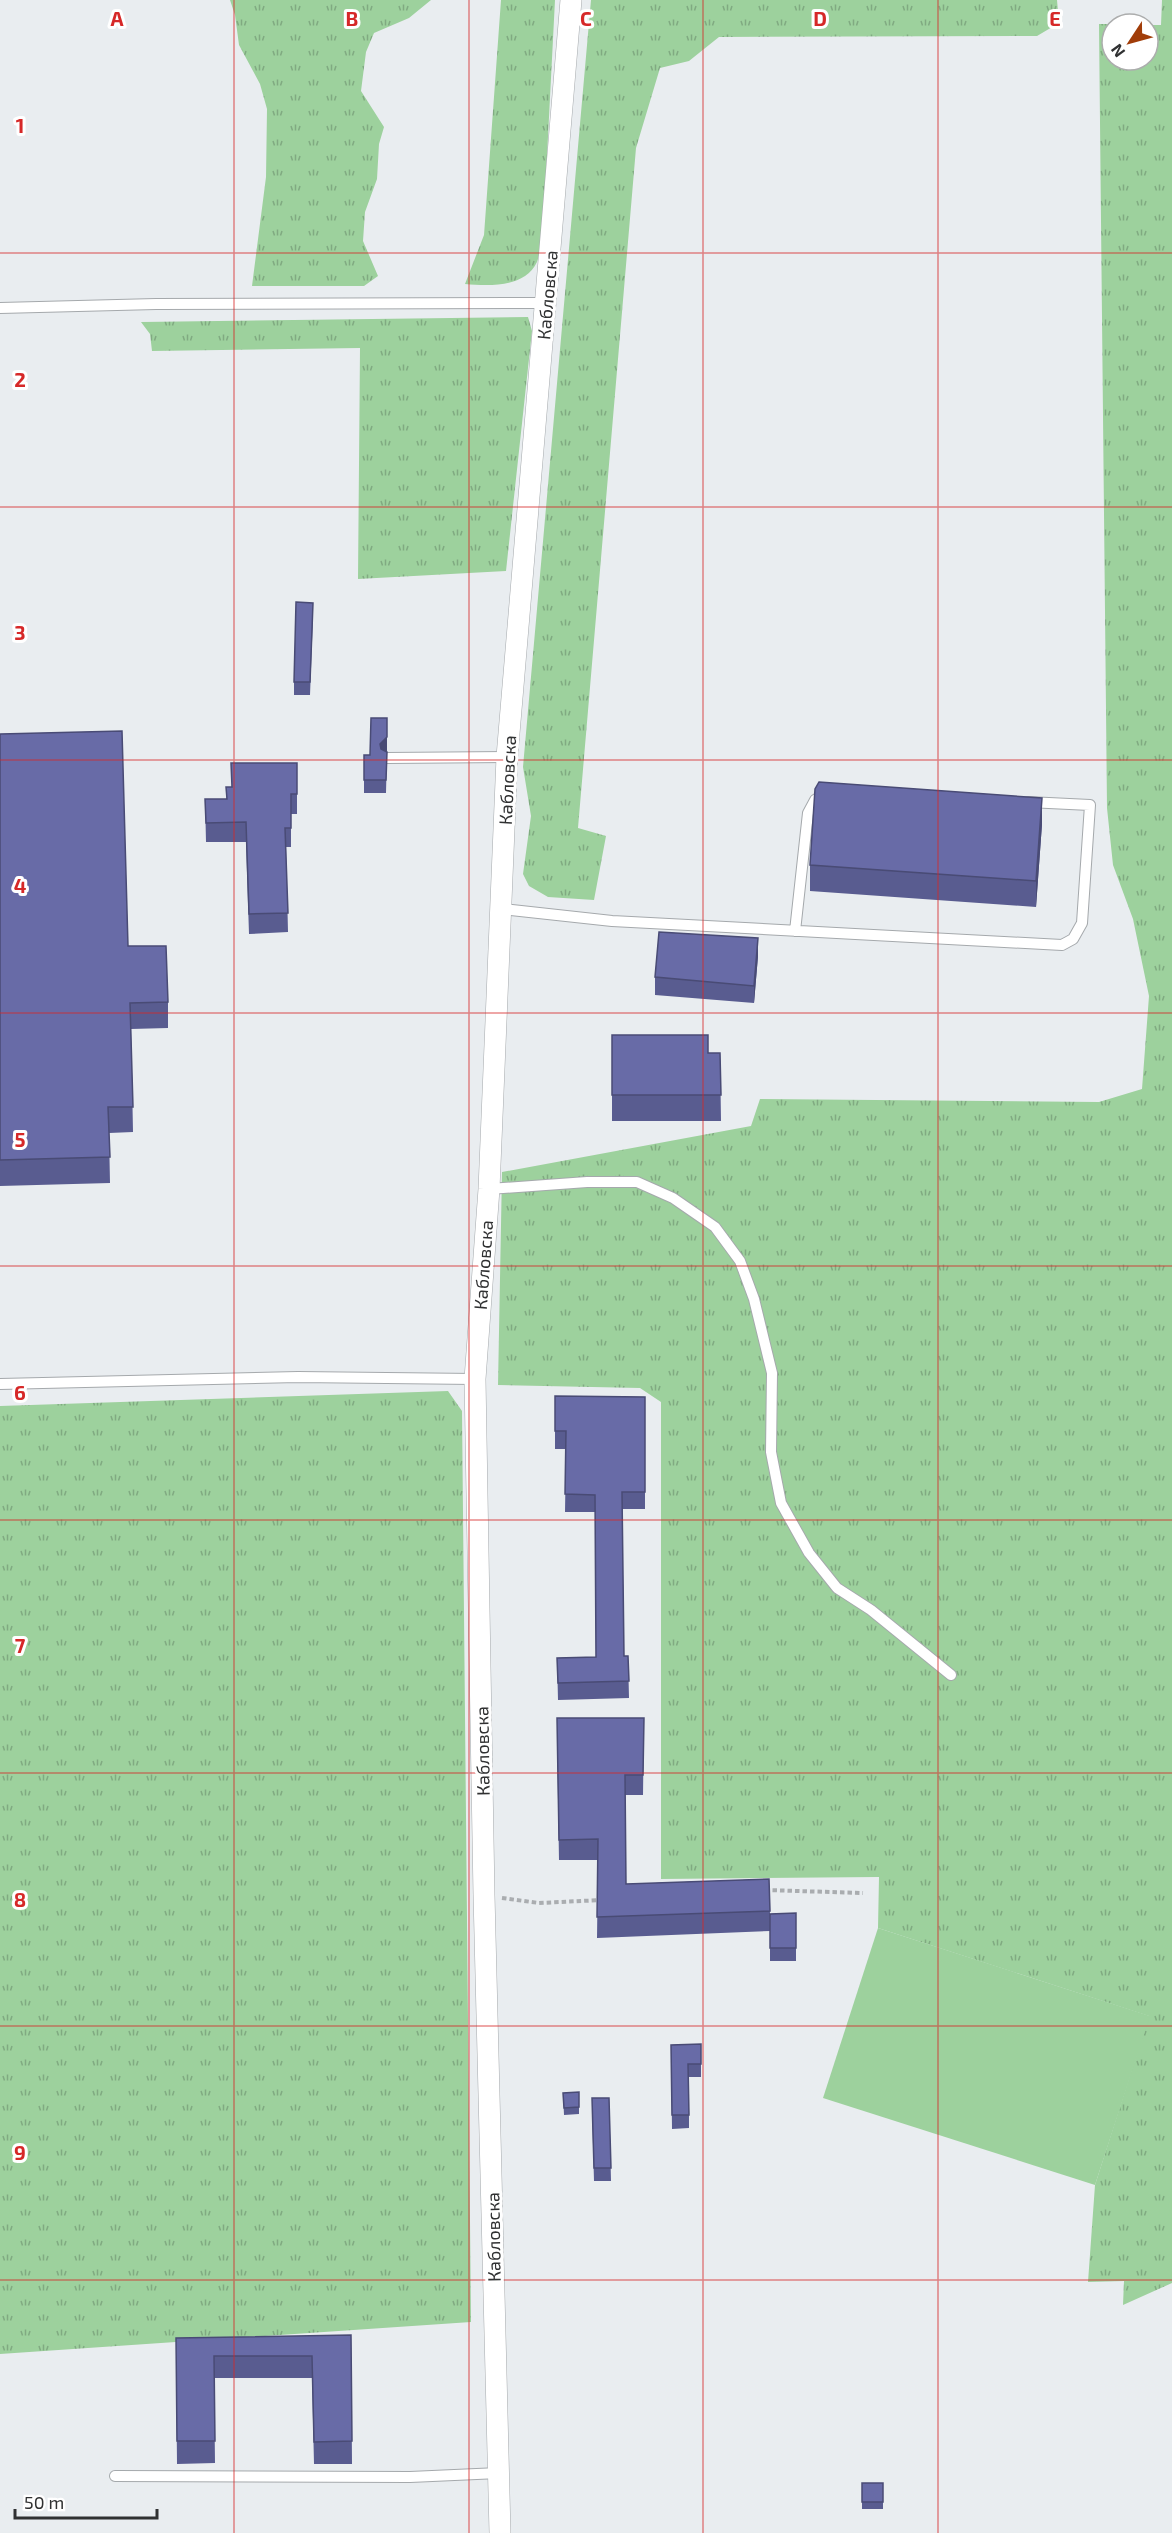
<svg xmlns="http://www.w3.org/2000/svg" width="1172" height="2533" font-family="'Exo 2',sans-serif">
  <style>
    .grass { fill: url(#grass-tufts) }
    .pitch { fill: #9dd19d }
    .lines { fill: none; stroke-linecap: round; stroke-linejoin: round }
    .lane-casing { stroke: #a5a9ac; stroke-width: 12 }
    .street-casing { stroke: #a5a9ac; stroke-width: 22 }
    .path { stroke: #aaadb0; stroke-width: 4; stroke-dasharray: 4.5 3; stroke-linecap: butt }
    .lane { stroke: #fff; stroke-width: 10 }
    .street { stroke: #fff; stroke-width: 21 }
    .wall { fill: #595c90 }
    .shaded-wall { fill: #494b75 }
    .building { fill: #686ba7; stroke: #494b75; stroke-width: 1.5 }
    .grid { fill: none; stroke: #d62828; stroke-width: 1.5; stroke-opacity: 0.55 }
    .labels { text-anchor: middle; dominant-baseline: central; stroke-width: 6; stroke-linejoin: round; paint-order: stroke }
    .street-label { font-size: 18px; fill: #303132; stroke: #fff }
    .grid-label { font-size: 20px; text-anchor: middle; font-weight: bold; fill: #d62828; stroke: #fff; stroke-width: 6; stroke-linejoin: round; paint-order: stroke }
  </style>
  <defs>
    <pattern id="grass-tufts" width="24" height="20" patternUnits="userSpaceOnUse" patternTransform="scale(1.5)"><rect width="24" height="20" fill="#9dd19d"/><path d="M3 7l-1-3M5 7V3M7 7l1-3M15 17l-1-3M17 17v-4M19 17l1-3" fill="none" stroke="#80aa81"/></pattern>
  </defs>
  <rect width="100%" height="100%" fill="#e9edf0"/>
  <path class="grass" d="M230,0H431L409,18L374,33L366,52L361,91L384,127L379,144L377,179L365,212L363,241L378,276L364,286H252L266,177L267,109L260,84L239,45L235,15Z
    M501,0H555L543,234C541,243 540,254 537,262C525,288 489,286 465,284L484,235Z
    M591,0H1057L1059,23L1037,36L719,37L689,61L660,68L636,148L578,828L606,836L594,900L548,897L529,886L523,874L531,816L523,767Z
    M1162,0H1172V2283L1123,2305L1124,2281L1088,2282L1095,2185L1149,2016L878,1928L879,1877L661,1879V1402L640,1388L498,1385L502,1172L751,1126L760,1099L1099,1102L1142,1089L1149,996L1133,919L1113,865L1107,808L1099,24H1112V60H1148V25H1161Z
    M528,317L532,331L506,571L358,579L360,348L152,351L150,334L141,322Z
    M448,1391L462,1411L471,2322L0,2354V1406Z"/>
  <path class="pitch" d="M878,1928L1150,2016L1095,2185L823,2098Z"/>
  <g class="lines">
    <g class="lane-casing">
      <path id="lane" d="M0,308L156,304L547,303
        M387,758L507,757
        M502,909L612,921L1062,945L1073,939L1082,923L1090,805L1028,802
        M795,931L808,813L815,800L824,794
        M489,1189L587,1182H637L673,1198L715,1227L740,1261L754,1299L772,1373L771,1452L781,1503L809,1553L837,1588L871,1610L951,1675
        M0,1384L298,1377L475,1379
        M115,2476L410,2477L499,2473"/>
    </g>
    <g class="street-casing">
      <path id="street" d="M500,2533L484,1895L475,1379L489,1189L507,757L571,0"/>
    </g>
    <path class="path" d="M765,1890L863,1893
      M502,1898L539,1903L602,1900"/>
    <use href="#lane" class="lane"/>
    <use href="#street" class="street"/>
  </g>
  <path class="wall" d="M313,616L310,695H294V682Z
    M0,734L128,946L168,1002V1028L131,1029L133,1132L109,1133L110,1183L0,1186Z
    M387,751L386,752H387L386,793H364V755H370Z
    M297,763V814H291V847H286L288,932L249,934L246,842H206L205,799H226L231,787Z
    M1042,824L1036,907L810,891V865Z
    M758,956L754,1003L655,995V977Z
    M612,1035L708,1053H720L721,1121H612Z
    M555,1396L645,1397V1509H622L624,1656H628L629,1698L558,1700L557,1658L596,1657L595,1512H565L566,1449H555Z
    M644,1718L643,1795H625L626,1884L769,1879L770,1914L796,1913V1961H770V1931L597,1938L598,1860H559L557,1739Z
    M701,2044V2077H689V2128L672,2129L671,2045Z
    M579,2092V2114L564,2115L563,2093Z
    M609,2098L611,2181H594L592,2110Z
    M351,2335L352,2464H314L312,2378H214L215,2463L177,2464L176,2360Z
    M862,2483H883V2509H862Z"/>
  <path class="shaded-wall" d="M387,718V751L380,757V744Z
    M1042,798V824L1036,907V881Z
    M758,938V956L754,1003V986Z"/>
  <path class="building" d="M296,602L313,603L310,682H294Z
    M371,718H387V737L380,744L381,749L387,752L386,780H364V755H370Z
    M122,731L128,946H166L168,1002L130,1003L133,1107H108L110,1157L0,1160V734Z
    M231,763H297V794H291V828H285L288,913L249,914L246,822L206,823L205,799H227L226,787H232Z
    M819,782L1042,798L1036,881L810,865L815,789Z
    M659,932L758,938L754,986L655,977Z
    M612,1035H708V1053H720L721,1095H612Z
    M555,1396L645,1397V1492H622L624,1656H628L629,1681L558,1683L557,1658L596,1657L595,1495L565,1494L566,1431H555Z
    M557,1718H644L643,1775H625L626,1884L769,1879L770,1911L597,1917L598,1839L559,1840Z
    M796,1913V1948H770V1914Z
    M701,2044V2064H688L689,2115H672L671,2045Z
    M579,2092V2107L564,2108L563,2093Z
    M592,2098H609L611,2168H594Z
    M351,2335L352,2441L314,2442L312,2356H214L215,2441H177L176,2338Z
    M862,2483H883V2502H862Z"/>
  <path class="grid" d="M234,0V2533M469,0V2533M703,0V2533M938,0V2533M0,253H1172M0,507H1172M0,760H1172M0,1013H1172M0,1266H1172M0,1520H1172M0,1773H1172M0,2026H1172M0,2280H1172"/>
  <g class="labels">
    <g class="street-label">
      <text transform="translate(547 295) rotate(-85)">Кабловска</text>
      <text transform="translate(507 780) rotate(-87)">Кабловска</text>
      <text transform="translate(483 1265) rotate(-86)">Кабловска</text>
      <text transform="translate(482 1751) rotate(-91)">Кабловска</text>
      <text transform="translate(493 2237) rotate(-91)">Кабловска</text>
    </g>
  </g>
  <g class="grid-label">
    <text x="117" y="26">A</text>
    <text x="352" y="26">B</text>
    <text x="586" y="26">C</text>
    <text x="820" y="26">D</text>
    <text x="1055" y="26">E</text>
    <text x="20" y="133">1</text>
    <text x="20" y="387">2</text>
    <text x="20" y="640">3</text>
    <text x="20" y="893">4</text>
    <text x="20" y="1147">5</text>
    <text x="20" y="1400">6</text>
    <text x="20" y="1653">7</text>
    <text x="20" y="1907">8</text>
    <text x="20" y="2160">9</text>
  </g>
  <g transform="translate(1130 42) rotate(234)"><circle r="28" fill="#ffffff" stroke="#acadad" stroke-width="1.5"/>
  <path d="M0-4.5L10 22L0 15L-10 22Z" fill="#a13d09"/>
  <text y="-9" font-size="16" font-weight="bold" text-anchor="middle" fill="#303132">N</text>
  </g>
  <path d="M15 2509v9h142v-9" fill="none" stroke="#303132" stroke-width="3"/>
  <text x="24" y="2509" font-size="18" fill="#303132" stroke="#ffffff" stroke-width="4.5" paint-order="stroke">50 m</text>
</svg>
